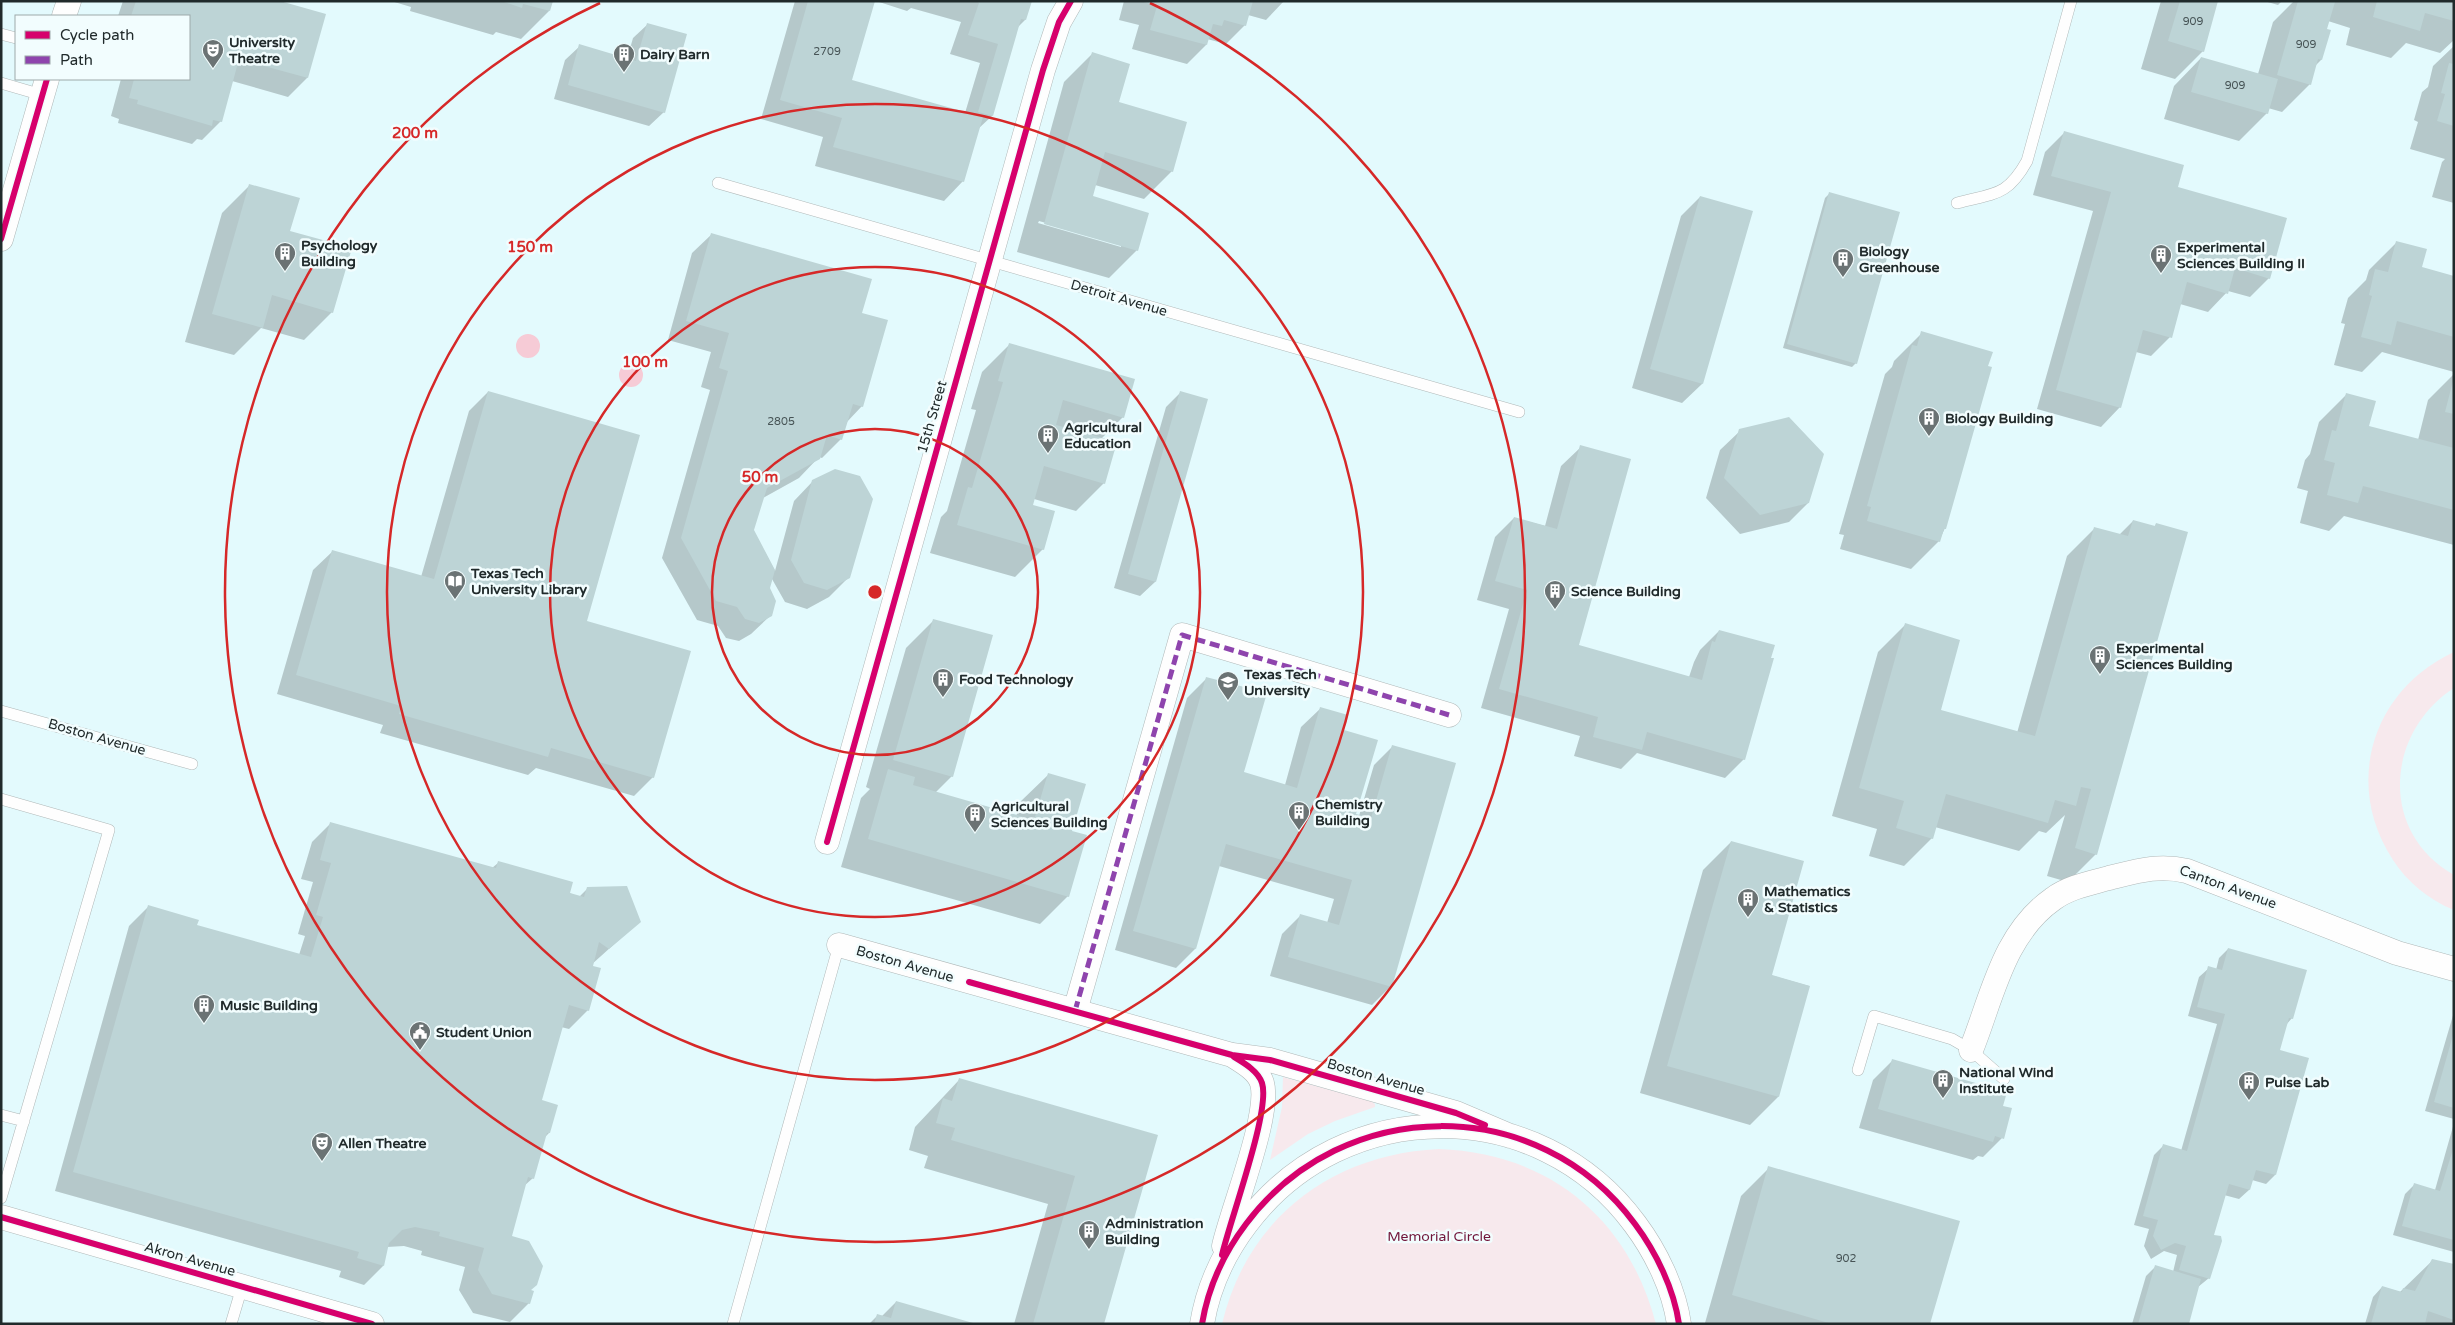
<svg xmlns="http://www.w3.org/2000/svg" width="2455" height="1325" font-family="'Varela Round',sans-serif">
  <style>
    .built { fill: #e3fafd; fill-rule: evenodd }
    .green { fill: #f7e9ed }
    .water { fill: #f6cbd6 }
    .shadow { fill: #0003; fill-rule: evenodd }
    .building { fill: #bdd4d6 }
    .lines { fill: none; stroke-linecap: round; stroke-linejoin: round }
    .lane-casing { stroke: #b0b8b8; stroke-width: 12 }
    .street-casing { stroke: #b0b8b8; stroke-width: 25 }
    .lane { stroke: #fefefe; stroke-width: 11 }
    .street { stroke: #fefefe; stroke-width: 24 }
    .quiet { stroke: #8e44ad; stroke-width: 5; stroke-dasharray: 10 5; stroke-linecap: butt }
    .cycleway-casing { stroke: #f2fdfe; stroke-width: 9 }
    .cycleway { stroke: #d6006c; stroke-width: 6 }
    .ring { fill: none; stroke: #d62828; stroke-width: 2.5 }
    .labels { text-anchor: middle; dominant-baseline: central; stroke-width: 5; stroke-linejoin: round; paint-order: stroke }
    .number-label { font-size: 11px; fill: #475456 }
    .poi-label { font-size: 14px; font-weight: bold; fill: #202a2b; stroke: #f2fdfe; text-anchor: start }
    .street-label { font-size: 14px; fill: #202a2b; stroke: #f2fdfe }
    .park-label { font-size: 14px; fill: #71153a; stroke: #f2fdfe }
    .centre { fill: #d62828; stroke: #f2fdfe; stroke-width: 2.5 }
    .ring-label { font-size: 15px; text-anchor: middle; font-weight: bold; fill: #d62828; stroke: #f2fdfe; stroke-width: 5; stroke-linejoin: round; paint-order: stroke }
  </style>
  <rect width="100%" height="100%" fill="#f5fbfb"/>
  <path class="built" d="M1,1H2454V1324H1ZM16,16H189V79H16Z"/>
  <path class="green" d="M2454,652V688C2386,732 2378,832 2454,875V910C2429,900 2407,882 2393,860C2343,784 2372,690 2454,652Z
    M1283,1077L1371,1101L1375,1104V1107L1335,1121L1308,1134L1270,1160L1282,1107Z
    M1439,1149C1548,1153 1628,1217 1656,1324H1222C1247,1218 1332,1154 1439,1149Z"/>
  <path class="water" d="M516 346a12 12 0 1 1 24 0a12 12 0 1 1-24 0Z
    M619 375a12 12 0 1 1 24 0a12 12 0 1 1-24 0Z"/>
  <path class="shadow" d="M123,1H275L324,15L307,78L288,97L232,81L221,121L202,140L197,139L192,144L118,123L119,119L111,116L121,79H189V16H118Z
    M391,1H552L549,11L521,39L496,32L493,35L410,11L411,7Z
    M795,1H874L851,81L965,113L980,63L950,54L961,22L911,8L907,11L876,1H1030L1025,20L1017,28L992,116L978,129L963,181L944,201L815,166L823,137L761,119Z
    M1124,1H1284L1266,20L1248,15L1245,25L1226,44L1207,39L1206,45L1187,64L1132,49L1139,25L1119,20Z
    M2161,1H2217L2203,51L2175,79L2141,69Z
    M2264,1H2282L2278,5Z
    M2294,1H2454V40L2440,53L2406,43L2391,58L2346,45L2350,28L2328,21L2321,60L2315,66L2310,84L2282,112L2268,108L2267,113L2239,141L2164,119L2174,86L2201,58L2258,74L2273,22Z
    M648,24L664,112L649,126L554,99L565,60L580,46L627,59L633,38Z
    M2454,46V203L2432,197L2442,162L2445,159L2410,149L2418,122L2414,120L2422,92L2428,87L2433,66Z
    M1092,54L1118,103L1172,171L1144,199L1095,185L1091,197L1137,250L1109,278L1017,252L1064,82ZM1039,221L1121,245V247L1038,223Z
    M2064,133L2177,188L2269,278L2250,297L2228,291L2208,312L2180,304L2170,337L2151,356L2136,352L2120,407L2101,427L2037,409L2093,211L2033,195L2045,152Z
    M250,185L289,232L332,312L304,340L261,328L234,355L185,342L222,213Z
    M1829,194L1856,363L1852,367L1783,348L1825,198Z
    M1700,197L1702,384L1682,403L1632,388L1681,216Z
    M712,234L860,314L862,406L846,423L841,439L822,458L819,457L799,478L763,498L753,530L775,571L794,501L813,481L849,577L829,597L807,609L785,602L772,579L769,588L771,615L751,634L739,641L726,638L718,626L697,620L662,558L710,390L701,387L711,352L668,340L692,253Z
    M2397,242L2420,268L2454,277V372L2382,352L2362,372L2334,365L2345,324L2341,323L2348,298L2366,280L2369,270Z
    M1922,333L1945,528L1939,541L1911,569L1840,549L1844,535L1839,534L1885,374L1892,367L1894,361Z
    M1010,344L1123,417L1101,439L1104,483L1076,511L1034,499L1032,506L1043,549L1015,577L930,553L941,517L947,511L976,410L971,409L982,372Z
    M2454,374V545L2344,516L2329,531L2300,523L2308,491L2297,488L2305,460L2310,454L2319,422L2347,394L2367,427L2418,440L2428,400Z
    M488,392L653,777L634,796L536,768L528,775L380,733L383,725L277,694L313,570L333,551L421,577L469,411Z
    M1181,392L1155,582L1140,596L1114,588L1166,407Z
    M1740,431L1808,503L1789,522L1740,534L1706,498L1720,450Z
    M1581,447L1578,646L1689,677L1694,662L1700,650L1719,631L1744,759L1725,778L1637,753L1621,769L1574,756L1580,736L1481,708L1509,609L1477,600L1495,537L1514,518L1545,526L1561,466Z
    M2133,521L2154,527L2156,524L2096,854L2068,882L2047,876L2065,815L2046,833L2039,831L2019,851L1935,827L1932,838L1904,866L1869,856L1877,829L1832,816L1878,652L1906,624L1939,710L2017,733L2067,556L2095,528L2119,535Z
    M934,620L952,776L935,793L1016,817L1020,802L1048,775L1071,832L1068,896L1040,924L841,867L861,798L870,789L866,787L906,648Z
    M1206,679L1243,773L1285,785L1301,727L1321,708L1342,731L1355,815L1359,816L1374,765L1393,746L1391,986L1372,1005L1270,976L1282,934L1301,915L1327,923L1334,899L1219,866L1195,949L1176,968L1115,950L1187,698Z
    M331,823L492,868L498,863L579,897L588,888L640,921L591,965L588,1010L569,1029L561,1027L540,1101L549,1133L544,1138L533,1178L524,1186L510,1237L530,1291L529,1303L510,1322L473,1313L459,1290L465,1267L421,1255L422,1251L404,1246L387,1247L383,1266L364,1285L339,1277L341,1271L55,1191L129,926L148,907L196,926L299,955L305,936L298,934L313,882L301,879L312,842Z
    M1731,842L1770,975L1809,986L1778,1097L1750,1125L1640,1093L1703,870Z
    M2228,949L2292,1018L2286,1025L2278,1051L2275,1175L2266,1184L2252,1180L2249,1190L2239,1199L2224,1195L2213,1235L2209,1278L2198,1287L2188,1324H2132L2146,1276L2155,1267L2173,1272L2177,1255L2164,1251L2151,1259L2144,1246L2149,1229L2134,1225L2154,1155L2163,1146L2181,1151L2217,1024L2188,1016L2199,977L2209,968L2216,970L2219,958Z
    M2454,1012V1119L2425,1111Z
    M1892,1061L2002,1106V1138L1983,1157L1978,1156L1973,1160L1859,1128L1873,1080Z
    M959,1080L1156,1136L1103,1324H1014L1048,1204L924,1168L928,1156L909,1150L915,1127Z
    M2454,1123V1252L2393,1235L2405,1194L2414,1185L2435,1190Z
    M1769,1168L1929,1324L1705,1323L1741,1196Z
    M2432,1261L2454,1265V1324H2365L2373,1297L2382,1287L2400,1292Z
    M896,1302L970,1324H869L878,1315L882,1316Z"/>
  <path class="building" d="M136,1H280L326,14L308,78L239,59L222,122L213,120L212,126L137,104L138,100L129,98L134,79H189V16H131Z
    M501,1H553L550,11L523,4L522,8Z
    M808,1H875L852,80L983,117L964,182L833,147L842,118L780,100Z
    M976,1H1032L1026,20L1021,19L993,116L978,112L998,44L968,35L979,3Z
    M1140,1H1253L1246,26L1224,20L1222,26L1213,24L1207,45L1150,30L1157,6Z
    M2180,1H2218L2204,52L2168,41Z
    M2298,1L2335,2L2327,29L2331,30L2322,60L2318,59L2311,85L2277,75Z
    M2377,1H2454V21L2425,13L2420,31L2373,17Z
    M647,23L687,34L665,113L568,85L579,44L636,61Z
    M1092,52L1130,64L1119,102L1187,122L1173,172L1105,152L1093,196L1149,213L1138,251L1044,224Z
    M2201,57L2278,79L2268,114L2191,92Z
    M2449,63L2454,64V126L2437,121L2445,94L2441,93Z
    M2064,131L2184,165L2178,187L2287,218L2270,279L2235,268L2228,294L2187,282L2172,338L2143,330L2121,408L2056,390L2111,192L2051,176Z
    M249,184L300,198L290,231L352,248L333,313L272,295L263,328L212,314Z
    M1829,192L1900,212L1857,364L1787,344Z
    M1700,196L1753,211L1703,384L1650,369Z
    M711,233L872,279L862,313L888,320L863,407L853,404L842,440L827,435L820,459L767,488L754,530L775,570L770,588L776,601L772,616L759,623L745,619L737,607L716,601L681,538L728,371L719,368L729,333L686,321Z
    M2396,241L2427,249L2422,267L2454,276V337L2397,321L2391,345L2361,337L2372,296L2369,295L2375,269L2388,272Z
    M1921,331L1993,352L1988,366L1992,367L1946,529H1944L1940,542L1867,521L1871,507L1867,506L1912,345L1917,346Z
    M1009,343L1135,379L1124,418L1063,400L1056,425L1117,442L1105,484L1044,466L1033,505L1055,511L1044,550L957,525L968,487L972,488L1003,382L998,381Z
    M2453,381H2454V414L2445,412Z
    M488,391L640,435L587,621L691,651L654,778L551,748L548,757L399,714L401,706L296,675L332,550L434,579Z
    M1180,391L1208,399L1156,582L1128,574Z
    M2346,393L2376,401L2369,426L2454,448V510L2363,486L2358,503L2327,495L2335,463L2324,460L2332,430L2336,431Z
    M1789,417L1824,454L1809,503L1760,515L1724,478L1739,429Z
    M1580,445L1631,459L1579,645L1702,680L1712,641L1715,642L1719,630L1775,645L1771,658H1774L1745,760L1647,732L1642,750L1593,737L1598,717L1499,689L1527,590L1495,581L1514,517L1557,529Z
    M835,469L860,476L873,499L850,578L827,590L804,583L791,560L812,480Z
    M2133,520L2155,526L2156,523L2188,532L2097,855L2075,848L2091,789L2081,787L2076,806L2055,800L2048,823L1946,794L1933,839L1896,828L1904,801L1859,788L1905,623L1960,640L1941,710L2035,736L2094,527L2128,536Z
    M933,619L993,635L953,777L893,760Z
    M1206,677L1267,693L1244,772L1297,788L1320,707L1348,715L1344,730L1378,740L1356,814L1371,818L1392,745L1456,763L1392,987L1288,957L1300,914L1339,925L1352,880L1226,844L1196,949L1133,931Z
    M888,769L915,777L913,785L1034,820L1048,773L1086,784L1072,831L1087,835L1069,897L868,839Z
    M330,822L496,868L498,861L573,882L570,893L584,897L587,887L627,886L641,922L609,949L599,942L593,966L601,968L589,1011L569,1005L542,1100L558,1105L550,1133H547L534,1179L528,1177L512,1236L529,1241L543,1266L537,1285L531,1290L534,1291L530,1304L492,1294L478,1270L484,1248L439,1236L440,1232L415,1227L402,1230L389,1243L384,1266L357,1258L359,1252L73,1172L148,905L199,920L197,925L311,957L323,917L316,915L331,863L320,860Z
    M1731,841L1804,861L1772,975L1810,986L1779,1097L1667,1066Z
    M2228,948L2307,970L2293,1019L2289,1018L2280,1050L2309,1058L2276,1175L2256,1170L2250,1190L2229,1184L2214,1235L2221,1236L2222,1241L2210,1279L2179,1270L2186,1246L2175,1243L2161,1250L2153,1236L2158,1220L2143,1216L2163,1144L2187,1151L2225,1014L2197,1007L2208,966L2222,970Z
    M2453,1035H2454V1108L2434,1102Z
    M1892,1059L2007,1092L2003,1106L2012,1108L2004,1139L1995,1136L1993,1142L1878,1109Z
    M959,1078L1158,1135L1104,1324H1033L1075,1176L951,1140L955,1128L936,1123L943,1098L952,1101Z
    M2454,1146V1240L2402,1226L2414,1183L2440,1191Z
    M1768,1166L1960,1221L1930,1324H1832L1732,1295Z
    M2432,1259L2454,1264V1320L2428,1311L2425,1324H2371L2382,1286L2402,1292L2403,1288L2415,1291Z
    M2155,1265L2201,1279L2189,1324H2138Z
    M896,1301L973,1323V1324H874L877,1314L891,1318Z"/>
  <g class="lines">
    <g class="lane-casing">
      <path id="lane" d="M1,34L16,38
        M1,83L42,95
        M718,183L1519,412
        M1957,203C1994,193 2007,197 2027,161L2071,1
        M1,711L192,764
        M1,799L109,830L1,1198
        M1858,1070L1874,1016L1952,1039L1971,1050L2004,1079
        M1,1115L24,1121
        M231,1324L242,1287
        M733,1324L839,945"/>
    </g>
    <g class="street-casing">
      <path id="street" d="M64,16L69,1
        M1,239L47,79
        M827,842L1043,70L1059,22L1071,1
        M839,945L1232,1055L1270,1060L1456,1113L1510,1136
        M1075,1011L1182,635L1449,715
        M1971,1050C1992,998 2003,934 2053,899C2069,887 2091,883 2109,878C2137,871 2159,864 2187,871L2397,953L2454,969
        M1,1217L372,1324
        M1224,1246C1232,1210 1271,1114 1262,1083C1258,1070 1243,1062 1232,1055
        M1202,1324C1208,1288 1224,1253 1246,1224C1343,1094 1539,1093 1635,1224C1656,1252 1674,1289 1679,1324"/>
    </g>
    <use href="#lane" class="lane"/>
    <use href="#street" class="street"/>
    <path class="quiet" d="M1075,1011L1182,635L1449,715"/>
    <g class="cycleway-casing">
      <path id="cycleway" d="M1,239L47,79
        M827,842L1043,70L1059,22L1071,1
        M969,982L1232,1055L1270,1060L1456,1113L1485,1125
        M1,1217L372,1324
        M1222,1255C1230,1220 1271,1110 1262,1083C1258,1071 1244,1063 1234,1057
        M1202,1324C1208,1288 1224,1253 1246,1224C1343,1094 1539,1093 1635,1224C1656,1252 1674,1289 1679,1324"/>
    </g>
    <use href="#cycleway" class="cycleway"/>
  </g>
  <g class="ring">
    <circle cx="875" cy="592" r="163"/>
    <circle cx="875" cy="592" r="325"/>
    <circle cx="875" cy="592" r="488"/>
    <path d="M1150 3A650 650 0 1 1 600 3"/>
  </g>
  <defs>
    <g id="theatre-pin" transform="scale(1.125)"><path d="M0 17L-7.5 6A9.5 9.5 0 1 1 7.5 6Z" fill="#6b7374" stroke="#f2fdfe"/><path d="M-5-5.5Q0-4 5-5.5V0Q5 5 0 6Q-5 5-5 0ZM-3.3-2.5H-1v1.5H-3.3ZM1-2.5H3.3v1.5H1ZM-2.8 1Q0 5.5 2.8 1Z" fill="#fff"/></g>
    <g id="building-pin" transform="scale(1.125)"><path d="M0 17L-7.5 6A9.5 9.5 0 1 1 7.5 6Z" fill="#6b7374" stroke="#f2fdfe"/><path d="M-4-6H4V6H1V3H-1V6H-4ZM-2.5-4.3h1.7v1.8h-1.7ZM.8-4.3h1.7v1.8H.8ZM-2.5-1h1.7V.8h-1.7ZM.8-1h1.7V.8H.8Z" fill="#fff"/></g>
    <g id="library-pin" transform="scale(1.125)"><path d="M0 17L-7.5 6A9.5 9.5 0 1 1 7.5 6Z" fill="#6b7374" stroke="#f2fdfe"/><path d="M-6-4Q-3-5.5-.7-3.5V5Q-3 3-6 4ZM6-4Q3-5.5 .7-3.5V5Q3 3 6 4Z" fill="#fff"/></g>
    <g id="university-pin" transform="scale(1.125)"><path d="M0 17L-7.5 6A9.5 9.5 0 1 1 7.5 6Z" fill="#6b7374" stroke="#f2fdfe"/><path d="M0-5L7-2L0 1L-7-2ZM-4 1L0 2.5L4 1V4Q0 6-4 4Z" fill="#fff"/></g>
    <g id="civic-pin" transform="scale(1.125)"><path d="M0 17L-7.5 6A9.5 9.5 0 1 1 7.5 6Z" fill="#6b7374" stroke="#f2fdfe"/><path d="M-.6-6.5H3V-4.5H.6V-3L4-1V1h2V6H-6V1h2V-1L-.6-3ZM-1.2 2.5V6h2.4V2.5Z" fill="#fff"/></g>
  </defs>
  <g fill-rule="evenodd">
    <use href="#theatre-pin" x="213" y="50"/>
    <use href="#building-pin" x="624" y="54"/>
    <use href="#building-pin" x="285" y="253"/>
    <use href="#building-pin" x="2161" y="255"/>
    <use href="#building-pin" x="1843" y="259"/>
    <use href="#building-pin" x="1929" y="418"/>
    <use href="#building-pin" x="1048" y="435"/>
    <use href="#library-pin" x="455" y="581"/>
    <use href="#building-pin" x="1555" y="591"/>
    <use href="#building-pin" x="2100" y="656"/>
    <use href="#building-pin" x="943" y="679"/>
    <use href="#university-pin" x="1228" y="682"/>
    <use href="#building-pin" x="1299" y="812"/>
    <use href="#building-pin" x="975" y="814"/>
    <use href="#building-pin" x="1748" y="899"/>
    <use href="#building-pin" x="204" y="1005"/>
    <use href="#civic-pin" x="420" y="1032"/>
    <use href="#building-pin" x="1943" y="1080"/>
    <use href="#building-pin" x="2249" y="1082"/>
    <use href="#theatre-pin" x="322" y="1143"/>
    <use href="#building-pin" x="1089" y="1231"/>
  </g>
  <g class="labels">
    <g class="number-label">
      <text x="2193" y="21">909</text>
      <text x="2306" y="44">909</text>
      <text x="827" y="51">2709</text>
      <text x="2235" y="85">909</text>
      <text x="781" y="421">2805</text>
      <text x="1846" y="1258">902</text>
    </g>
    <g class="poi-label">
      <text x="229" y="42">University<tspan x="229" dy="16">Theatre</tspan></text>
      <text x="640" y="54">Dairy Barn</text>
      <text x="301" y="245">Psychology<tspan x="301" dy="16">Building</tspan></text>
      <text x="2177" y="247">Experimental<tspan x="2177" dy="16">Sciences Building II</tspan></text>
      <text x="1859" y="251">Biology<tspan x="1859" dy="16">Greenhouse</tspan></text>
      <text x="1945" y="418">Biology Building</text>
      <text x="1064" y="427">Agricultural<tspan x="1064" dy="16">Education</tspan></text>
      <text x="471" y="573">Texas Tech<tspan x="471" dy="16">University Library</tspan></text>
      <text x="1571" y="591">Science Building</text>
      <text x="2116" y="648">Experimental<tspan x="2116" dy="16">Sciences Building</tspan></text>
      <text x="1244" y="674">Texas Tech<tspan x="1244" dy="16">University</tspan></text>
      <text x="959" y="679">Food Technology</text>
      <text x="1315" y="804">Chemistry<tspan x="1315" dy="16">Building</tspan></text>
      <text x="991" y="806">Agricultural<tspan x="991" dy="16">Sciences Building</tspan></text>
      <text x="1764" y="891">Mathematics<tspan x="1764" dy="16">&amp; Statistics</tspan></text>
      <text x="220" y="1005">Music Building</text>
      <text x="436" y="1032">Student Union</text>
      <text x="1959" y="1072">National Wind<tspan x="1959" dy="16">Institute</tspan></text>
      <text x="2265" y="1082">Pulse Lab</text>
      <text x="338" y="1143">Allen Theatre</text>
      <text x="1105" y="1223">Administration<tspan x="1105" dy="16">Building</tspan></text>
    </g>
    <g class="street-label">
      <text transform="translate(1119 298) rotate(16)">Detroit Avenue</text>
      <text transform="translate(932 417) rotate(-74)">15th Street</text>
      <text transform="translate(97 737) rotate(16)">Boston Avenue</text>
      <text transform="translate(2228 887) rotate(20)">Canton Avenue</text>
      <text transform="translate(905 964) rotate(16)">Boston Avenue</text>
      <text transform="translate(1376 1077) rotate(16)">Boston Avenue</text>
      <text transform="translate(190 1259) rotate(16)">Akron Avenue</text>
    </g>
    <g class="park-label">
      <text x="1439" y="1236">Memorial Circle</text>
    </g>
  </g>
  <circle cx="875" cy="592" r="8" class="centre"/>
  <g class="ring-label">
    <text x="415" y="138">200 m</text>
    <text x="530" y="252">150 m</text>
    <text x="645" y="367">100 m</text>
    <text x="760" y="482">50 m</text>
  </g>
  <rect width="2455" height="1325" fill="none" stroke="#202a2b" stroke-width="5"/>
  <rect x="15" y="15" width="175" height="65" fill="#f2fdfe" stroke="#9ea9aa"/>
  <rect x="25" y="31" width="25" height="8" fill="#d6006c" stroke="#9ea9aa"/>
  <text x="60" y="40" font-size="15" fill="#202a2b">Cycle path</text>
  <rect x="25" y="56" width="25" height="8" fill="#8e44ad" stroke="#9ea9aa"/>
  <text x="60" y="65" font-size="15" fill="#202a2b">Path</text>
</svg>
